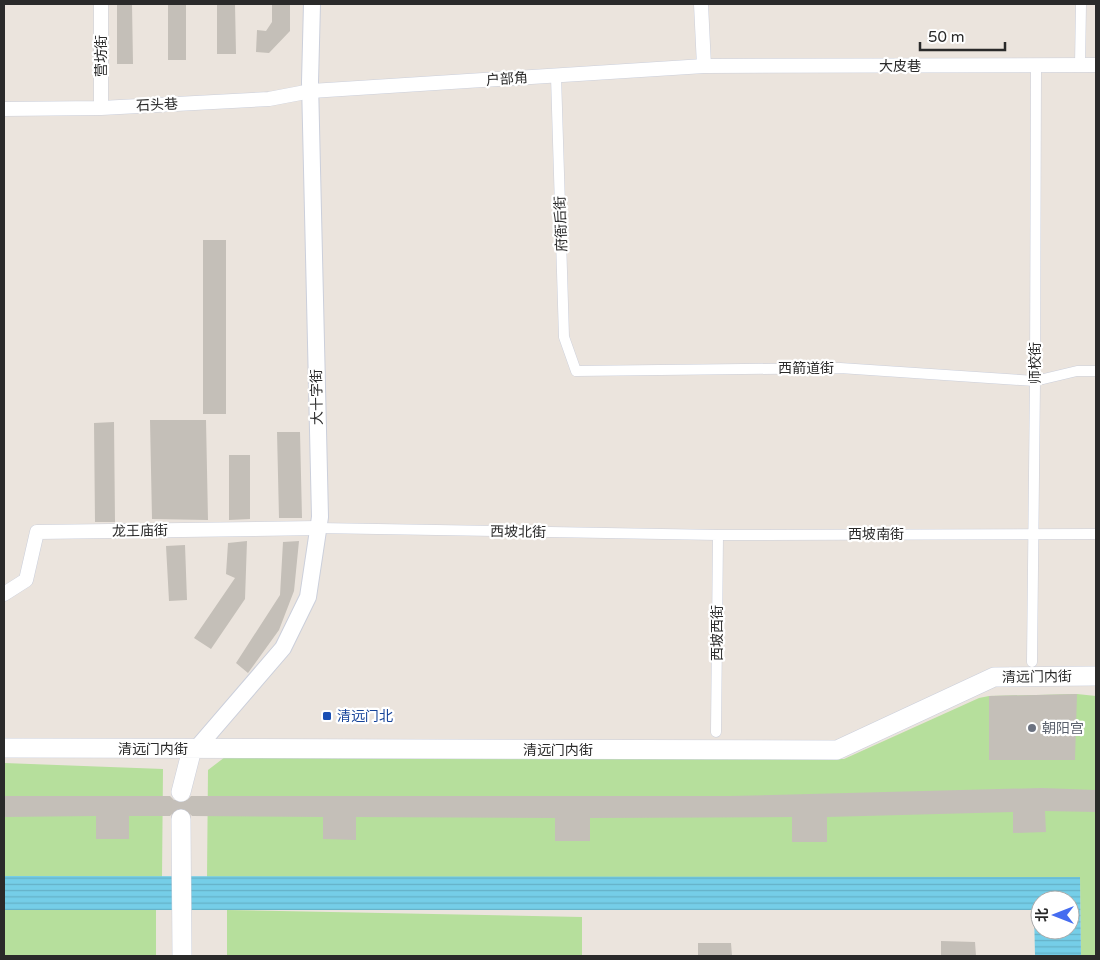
<svg xmlns="http://www.w3.org/2000/svg" width="1100" height="960" font-family="'Varela Round','Noto Sans SC',sans-serif">
  <style>
    .park { fill: #b6df9c }
    .water { fill: url(#water-rules); fill-rule: evenodd }
    .building { fill: #c4bfb8 }
    .lines { fill: none; stroke-linecap: round; stroke-linejoin: round }
    .secondary-tunnel { stroke: #c4bfb9; stroke-width: 19; stroke-dasharray: 19 9; stroke-linecap: butt }
    .pedestrian-casing { stroke: #cbcfdb; stroke-width: 11 }
    .minor-casing { stroke: #cbcfdb; stroke-width: 15 }
    .tertiary-casing { stroke: #cbcfdb; stroke-width: 18 }
    .secondary-casing { stroke: #cbcfdb; stroke-width: 20 }
    .pedestrian { stroke: #fff; stroke-width: 10 }
    .minor { stroke: #fff; stroke-width: 14 }
    .tertiary { stroke: #fff; stroke-width: 16 }
    .secondary { stroke: #fff; stroke-width: 19 }
    .transit-dot { fill: #1a4fb4; stroke: #fff; stroke-width: 2 }
    .worship-dot { fill: #6b7280; stroke: #fff; stroke-width: 2 }
    .labels { text-anchor: middle; dominant-baseline: central; stroke-width: 4.5; stroke-linejoin: round; paint-order: stroke }
    .street-label { font-size: 14px; fill: #2a2a2a; stroke: #fff }
    .transit-label { font-size: 14px; fill: #164399; stroke: #fff; text-anchor: start }
    .worship-label { font-size: 14px; fill: #5b616d; stroke: #fff; text-anchor: start }
  </style>
  <defs>
    <pattern id="water-rules" width="6" height="5" patternUnits="userSpaceOnUse" patternTransform="scale(1.25)"><rect width="6" height="5" fill="#75cee8"/><path d="M0 2.5h6" fill="none" stroke="#65b1c7"/></pattern>
  </defs>
  <rect width="100%" height="100%" fill="#ebe4dd"/>
  <path class="park" d="M1077,694L1096,696V956H1081L1080,877H207L208,770L225,757L844,759L979,698L989,696Z
    M4,763L163,769L162,877H4Z
    M4,910H156V956H4Z
    M227,910L582,917V956H227Z"/>
  <path class="water" d="M4,876L1080,877L1081,956H1035L1034,910H4ZM1040,900H1070V930H1040Z"/>
  <path class="building" d="M117,4H132L133,64H117Z
    M168,4H186V60H168Z
    M217,4H235L236,54H217Z
    M272,4H290V31L269,53L256,52L257,30L266,31L272,22Z
    M203,240H226V414H203Z
    M150,420H206L208,520L152,519Z
    M114,422L115,522H95L94,423Z
    M277,432H300L302,518H279Z
    M229,455H250V519L229,520Z
    M247,541L245,599L211,649L194,638L235,578L226,574L228,543Z
    M299,541L294,591L279,630L248,673L236,663L280,595L283,542Z
    M185,545L187,600L169,601L166,546Z
    M1077,694L1075,760H989V696Z
    M1042,788L1096,790V812L1045,811L1046,832L1013,833V812L827,817V842H792V817L590,818V841H555V818L356,817V840L323,839V817L192,816L187,810L180,808L175,810L170,816H129V839H96V816L4,817V796H170L174,800L179,803H184L191,796H730Z
    M941,941L975,942L976,956H941Z
    M698,943H731L732,956H698Z"/>
  <g class="lines">
    <path class="secondary-tunnel" d="M181,819V792"/>
    <g class="pedestrian-casing">
      <path id="pedestrian" d="M1080,65L1081,4
        M556,76L564,337L576,371L840,368L1035,381L1077,371H1096
        M318,528L718,535L1096,534
        M1032,662L1035,381L1036,65
        M716,732L718,535"/>
    </g>
    <g class="minor-casing">
      <path id="minor" d="M701,4L704,66
        M101,108V4
        M4,109L101,108L269,99L311,91L704,66L1096,65
        M4,594L26,580L37,532L318,528"/>
    </g>
    <g class="tertiary-casing">
      <path id="tertiary" d="M192,749L197,748L283,648L308,597L320,517L310,82L312,4"/>
    </g>
    <g class="secondary-casing">
      <path id="secondary" d="M4,748L837,750L994,677L1096,676
        M181,792L192,749
        M181,819L182,956"/>
    </g>
    <use href="#pedestrian" class="pedestrian"/>
    <use href="#minor" class="minor"/>
    <use href="#tertiary" class="tertiary"/>
    <use href="#secondary" class="secondary"/>
  </g>
  <rect class="transit-dot" x="322" y="711" width="10" height="10" rx="2.5"/>
  <circle class="worship-dot" cx="1032" cy="728" r="5"/>
  <g class="labels">
    <g class="street-label">
      <text transform="translate(101 56) rotate(-90)">营坊街</text>
      <text x="900" y="66">大皮巷</text>
      <text transform="translate(507 79) rotate(-4)">户部角</text>
      <text transform="translate(157 105) rotate(-3)">石头巷</text>
      <text transform="translate(561 224) rotate(-92)">府衙后街</text>
      <text transform="translate(1035 363) rotate(-90)">师校街</text>
      <text x="806" y="368">西箭道街</text>
      <text transform="translate(317 397) rotate(-91)">大十字街</text>
      <text transform="translate(140 531) rotate(-1)">龙王庙街</text>
      <text transform="translate(518 532) rotate(1)">西坡北街</text>
      <text x="876" y="534">西坡南街</text>
      <text transform="translate(717 633) rotate(-90)">西坡西街</text>
      <text transform="translate(1037 677) rotate(-1)">清远门内街</text>
      <text x="153" y="749">清远门内街</text>
      <text x="558" y="750">清远门内街</text>
    </g>
    <g class="transit-label">
      <text x="337" y="716">清远门北</text>
    </g>
    <g class="worship-label">
      <text x="1042" y="728">朝阳宫</text>
    </g>
  </g>
  <rect width="1100" height="960" fill="none" stroke="#2a2a2a" stroke-width="10"/>
  <g transform="translate(1055 915) rotate(270)"><circle r="24" fill="#ffffff" stroke="#aaaaaa"/>
  <path d="M0-4L9 19L0 12L-9 19Z" fill="#456cf0"/>
  <text y="-8" font-size="14" font-weight="bold" text-anchor="middle" fill="#2a2a2a">北</text>
  </g>
  <path d="M920 42v8h85v-8" fill="none" stroke="#2a2a2a" stroke-width="2.5"/>
  <text x="928" y="42" font-size="15" fill="#2a2a2a" stroke="#ffffff" stroke-width="4" paint-order="stroke">50 m</text>
</svg>
